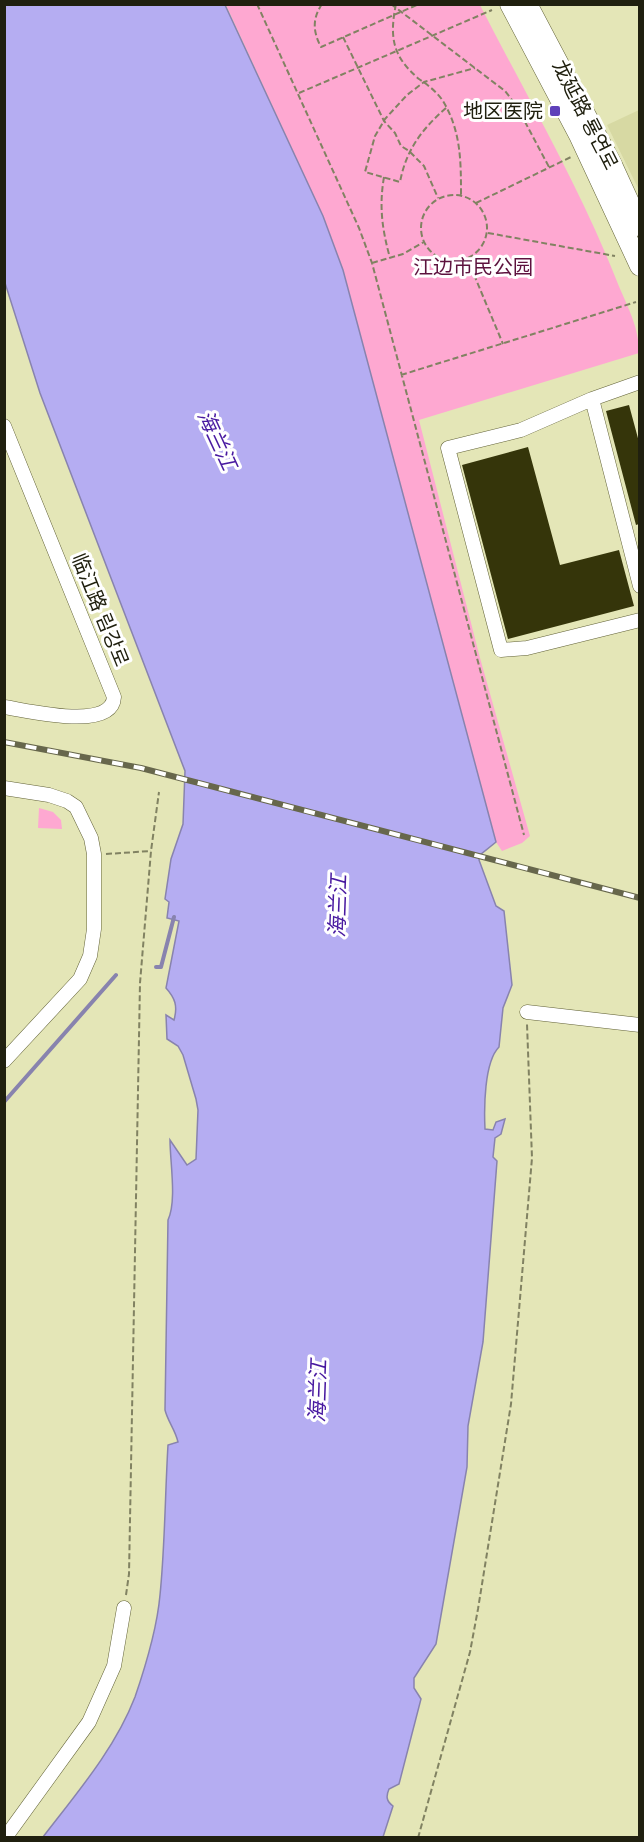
<svg xmlns="http://www.w3.org/2000/svg" width="644" height="1842" font-family="Karla,'Noto Sans SC','Noto Sans KR',sans-serif">
  <style>
    .built { fill: #d7d9a3 }
    .green { fill: #fea8d1 }
    .water { fill: #b5adf2; stroke: #8883ae; stroke-width: 1.5 }
    .lines { fill: none; stroke-linecap: round; stroke-linejoin: round }
    .stream { stroke: #8883ae; stroke-width: 4 }
    .building { fill: #35350a }
    .minor-casing { stroke: #626238; stroke-width: 15 }
    .highway-casing { stroke: #626238; stroke-width: 21 }
    .path { stroke: #818262; stroke-width: 2; stroke-dasharray: 6 3; stroke-linecap: butt }
    .minor { stroke: #fff; stroke-width: 14 }
    .highway { stroke: #fff; stroke-width: 20 }
    .rail-casing { stroke: #67674c; stroke-width: 6 }
    .rail { stroke: #fff; stroke-width: 4; stroke-dasharray: 11; stroke-linecap: butt }
    .poi-dot { fill: #5f41b9; stroke: #fff; stroke-width: 2 }
    .labels { text-anchor: middle; dominant-baseline: central; stroke-width: 6; stroke-linejoin: round; paint-order: stroke }
    .poi-label { font-size: 20px; fill: #20200f; stroke: #fff; text-anchor: end }
    .street-label { font-size: 20px; fill: #20200f; stroke: #fff }
    .park-label { font-size: 20px; fill: #5d123e; stroke: #fff }
    .water-label { font-size: 21px; font-style: italic; fill: #4819a0; stroke: #fff }
  </style>
  <rect width="100%" height="100%" fill="#e4e6b7"/>
  <path class="built" d="M639,110V190L607,125Z"/>
  <path class="green" d="M226,5H480C527,97 580,187 618,284C628,308 639,327 639,353L419,420L480,658L530,836L522,843L502,851L496,842L343,270L323,216Z
    M39,808L53,812L61,820L62,829L38,828Z"/>
  <path class="water" d="M4,5H225L323,216L343,270L496,842L480,855L479,860L496,906L504,911L512,985L503,1008L499,1047C484,1062 484,1109 485,1129L493,1130L496,1122L505,1119L501,1134L495,1138L493,1157L497,1161L483,1342L468,1426L467,1467L436,1644L414,1678V1688L421,1699L399,1784L389,1789C386,1796 386,1801 393,1806L383,1837H43C76,1794 115,1749 135,1697C146,1665 157,1629 160,1595C165,1546 165,1495 168,1445L178,1442C175,1429 168,1422 165,1410L168,1220C177,1201 170,1162 170,1140L187,1165L196,1159L198,1110L196,1099L183,1055L178,1046L167,1039L166,1015L174,1020C178,1006 175,998 166,988L179,921L167,918L169,902L165,899L171,859L183,824L185,771L40,393L5,283Z"/>
  <g class="lines">
    <path class="stream" d="M156,967H161L174,917
      M4,1102L116,975"/>
  </g>
  <path class="building" d="M629,405L639,442V524L636,525L606,411Z
    M528,447L560,565L619,550L634,606L508,639L462,465Z"/>
  <g class="lines">
    <g class="minor-casing">
      <path id="minor" d="M640,382L592,399L521,430L448,448L501,650L527,648L640,620
        M592,399L640,586
        M4,426L114,697C112,732 26,710 4,707
        M4,788L49,795L67,801L76,807L91,838L94,854V929L90,956L80,979L4,1061
        M527,1012L640,1025
        M5,1838L89,1722L114,1666L124,1608"/>
    </g>
    <g class="highway-casing">
      <path id="highway" d="M510,4L579,135L640,266
        M527,4L612,165L640,226"/>
    </g>
    <path class="path" d="M257,4L359,228L372,263L524,835
      M322,4C312,19 313,32 321,47L419,4
      M391,4L505,91L516,105L549,167
      M396,4C389,38 393,57 419,79C428,85 437,92 443,101C461,131 461,161 461,196
      M343,37L384,121L395,133L401,146L409,151L424,166L438,198
      M299,93L492,10
      M446,108C422,129 406,150 400,182L365,172L375,136L385,119L407,95L424,82L475,68
      M384,177C379,206 382,229 390,258
      M421 228a33 33 0 1 1 66 0a33 33 0 1 1-66 0Z
      M476,203L571,157
      M488,233L615,256
      M467,258L503,344
      M372,263L403,254L424,242
      M401,375L636,302
      M106,854L151,851
      M126,1595L129,1574L140,983L151,851L159,792
      M418,1838L470,1652L478,1609L511,1404L532,1158L527,1024"/>
    <use href="#minor" class="minor"/>
    <use href="#highway" class="highway"/>
    <g class="rail-casing">
      <path id="rail" d="M4,742L141,768L640,898"/>
    </g>
    <use href="#rail" class="rail"/>
  </g>
  <rect class="poi-dot" x="549" y="105" width="12" height="12" rx="3"/>
  <g class="labels">
    <g class="poi-label">
      <text x="543" y="111">地区医院</text>
    </g>
    <g class="street-label">
      <text transform="translate(585 115) rotate(63)">龙延路 룡연로</text>
      <text transform="translate(100 610) rotate(68)">临江路 림강로</text>
    </g>
    <g class="park-label">
      <text x="473" y="267">江边市民公园</text>
    </g>
    <g class="water-label">
      <text transform="translate(217 440) rotate(65)">海兰江</text>
      <text transform="translate(338 906) rotate(-88)">海兰江</text>
      <text transform="translate(318 1391) rotate(-88)">海兰江</text>
    </g>
  </g>
  <rect width="644" height="1842" fill="none" stroke="#20200f" stroke-width="12"/>
</svg>
